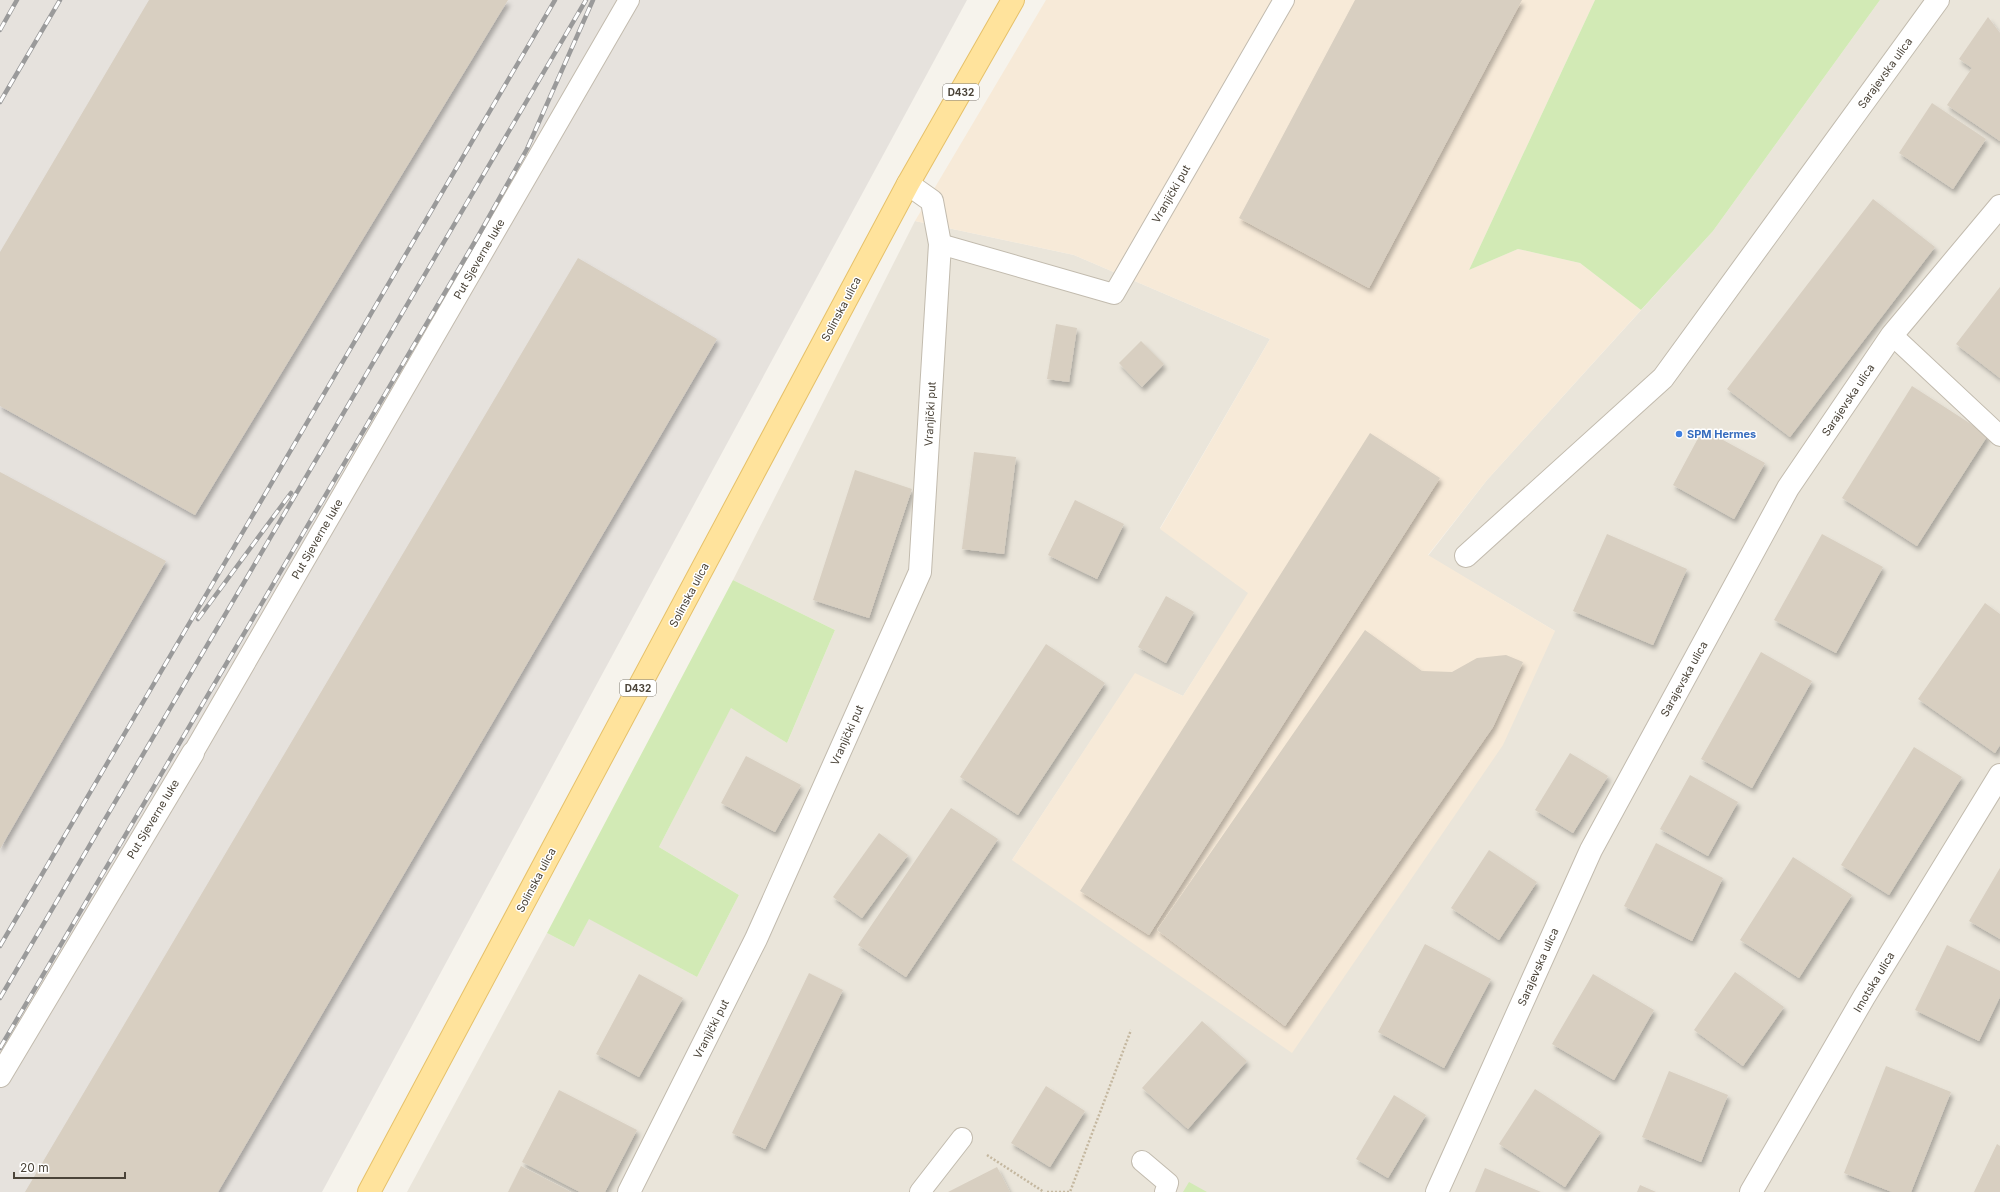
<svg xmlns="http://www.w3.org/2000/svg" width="2000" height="1192" font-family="Inter,sans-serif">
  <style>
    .residential { fill: #eae5da }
    .commercial { fill: #f7ead8 }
    .industrial { fill: #e6e2dd }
    .green { fill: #d2eab5 }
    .building { fill: #d8cfc1; filter: url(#shadow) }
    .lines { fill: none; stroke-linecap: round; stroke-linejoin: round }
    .service-casing { stroke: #c2bbae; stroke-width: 22 }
    .minor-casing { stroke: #c2bbae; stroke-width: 24 }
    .primary-casing { stroke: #e6c16a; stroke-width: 24 }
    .path { stroke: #c4b79f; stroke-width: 2.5; stroke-dasharray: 2 2; stroke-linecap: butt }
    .service { stroke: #fff; stroke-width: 20 }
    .minor { stroke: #fff; stroke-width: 22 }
    .primary { stroke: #ffe39c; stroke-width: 22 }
    .rail-casing { stroke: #9a9a9a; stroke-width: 4.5 }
    .rail { stroke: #fff; stroke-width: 3; stroke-dasharray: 9; stroke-linecap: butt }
    .shop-dot { fill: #3f7fe0; stroke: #fff; stroke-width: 1.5 }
    .labels { text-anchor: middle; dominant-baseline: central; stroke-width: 3; stroke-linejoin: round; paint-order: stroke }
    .shield { fill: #fff; stroke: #817c74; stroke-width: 1 }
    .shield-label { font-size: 10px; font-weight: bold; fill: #4b4439 }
    .street-label { font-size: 11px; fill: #4b4439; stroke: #fff }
    .shop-label { font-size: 11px; font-weight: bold; fill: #366cbe; stroke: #fff; text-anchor: start }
  </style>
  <defs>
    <filter id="shadow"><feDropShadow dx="2.5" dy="4.5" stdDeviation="2" flood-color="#0004"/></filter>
  </defs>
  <rect width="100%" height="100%" fill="#f6f3ec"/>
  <path class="residential" d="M1880,0H2000V1192H407L547,933L574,947L589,918L697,977L739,895L659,847L731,707L787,743L835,630L733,580L915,221L1074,255L1270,339L1160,528L1249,593L1183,696L1135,674L1012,860L1555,631L1428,556L1487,480L1713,231Z"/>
  <path class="commercial" d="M1046,0H1595L1469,270L1518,249L1580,263L1641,310L1487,480L1428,555L1555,631L1503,745L1292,1053L1012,860L1135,673L1183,696L1248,593L1160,529L1270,339L1074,255L915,221Z"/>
  <path class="industrial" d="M0,0H967L322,1192H0Z"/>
  <path class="green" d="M1595,0H1880L1713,231L1641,310L1580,263L1518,249L1469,270Z
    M733,580L835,630L787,743L731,708L659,847L739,895L697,977L589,919L574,947L547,933Z
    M1189,1182L1207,1192H1183Z"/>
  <path class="building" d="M149,0H508L195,515L0,406V252Z
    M1355,0H1522L1369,288L1239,218Z
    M1988,17L2000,33V141L1947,105L1972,68L1959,59Z
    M1932,103L1986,139L1953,189L1899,153Z
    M1873,199L1935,247L1790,437L1727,389Z
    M578,258L717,339L218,1192H25Z
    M2000,287V378L1956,344Z
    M1056,324L1077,328L1069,382L1047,379Z
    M1141,341L1164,364L1142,387L1119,363Z
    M1912,386L1988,435L1917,546L1842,498Z
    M1703,429L1765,463L1734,519L1673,485Z
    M1370,433L1440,478L1149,935L1080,891Z
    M974,452L1016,457L1004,554L962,549Z
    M855,470L912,489L869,618L813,600Z
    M0,472L166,561L0,849Z
    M1075,500L1124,524L1097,579L1048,555Z
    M1607,534L1687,569L1653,645L1573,611Z
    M1822,534L1883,567L1836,653L1774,620Z
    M1166,596L1194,612L1166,663L1138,647Z
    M1985,603L2000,614V745L1995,753L1918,699Z
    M1365,630L1422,671L1452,672L1477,658L1506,655L1523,662L1493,727L1285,1026L1157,930Z
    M1046,644L1105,683L1018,815L960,777Z
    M1761,652L1812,681L1752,788L1701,759Z
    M1914,747L1962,777L1889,895L1841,865Z
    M1570,753L1608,776L1573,833L1535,810Z
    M746,756L801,785L775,832L721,803Z
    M1690,775L1738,802L1708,856L1660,829Z
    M951,808L998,839L906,977L858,945Z
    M879,833L908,855L862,918L833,897Z
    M1656,843L1723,878L1692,941L1624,906Z
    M1489,850L1537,882L1499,940L1451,908Z
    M1793,857L1852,895L1799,978L1740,940Z
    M2000,868V939L1969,921Z
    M1425,944L1491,979L1444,1068L1378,1032Z
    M1947,945L2000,971V997L1979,1041L1915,1010Z
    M1735,972L1784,1007L1743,1066L1694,1030Z
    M809,973L843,990L765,1149L732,1133Z
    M639,974L683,998L639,1077L596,1054Z
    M1593,974L1654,1010L1614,1080L1552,1044Z
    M1202,1021L1247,1061L1188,1129L1142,1088Z
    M1886,1066L1951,1092L1911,1192H1892L1844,1173Z
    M1669,1071L1728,1095L1701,1162L1642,1137Z
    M1046,1086L1085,1111L1050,1167L1011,1143Z
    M1535,1089L1601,1132L1565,1187L1499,1144Z
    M559,1090L637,1130L605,1192H580L522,1162Z
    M1394,1095L1426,1115L1388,1178L1356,1159Z
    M1997,1144L2000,1146V1192H1974Z
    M521,1166L571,1192H508Z
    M997,1167L1010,1192H948Z
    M1485,1168L1541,1192H1475Z
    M1640,1185L1656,1192H1637Z"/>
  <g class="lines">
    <g class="service-casing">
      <path id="service" d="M940,244L1114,294L1284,0
        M1892,335L2000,436
        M193,753L629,0
        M1142,1161L1168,1183L1165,1192
        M920,1192L962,1138"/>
    </g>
    <g class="minor-casing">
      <path id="minor" d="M1466,556L1663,378L1938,0
        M0,1076L193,753
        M629,1192L756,939L920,572L940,244L932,201L908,184
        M1437,1192L1591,850L1788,488L1892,335L2000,206
        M1751,1192L1864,997L2000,775"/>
    </g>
    <g class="primary-casing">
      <path id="primary" d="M369,1192L908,184L1013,0"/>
    </g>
    <path class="path" d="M987,1155L1044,1192
      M1047,1192H1070L1131,1030"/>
    <use href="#service" class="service"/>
    <use href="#minor" class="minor"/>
    <use href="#primary" class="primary"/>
    <g class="rail-casing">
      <path id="rail" d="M0,30L17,0
        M0,102L60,0
        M198,619L291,493
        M0,946L555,0
        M0,998L586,0
        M0,1048L477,238L527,149L593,0"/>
    </g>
    <use href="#rail" class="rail"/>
  </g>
  <circle class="shop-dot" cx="1679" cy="434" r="4"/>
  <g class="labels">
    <g class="shield">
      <rect x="943" y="84" width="36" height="16" rx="3"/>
      <rect x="620" y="680" width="36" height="16" rx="3"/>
    </g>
    <g class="shield-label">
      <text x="961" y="92">D432</text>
      <text x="638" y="688">D432</text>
    </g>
    <g class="street-label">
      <text transform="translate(1885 73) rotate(-54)">Sarajevska ulica</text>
      <text transform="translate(1171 194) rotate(-60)">Vranjički put</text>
      <text transform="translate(479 259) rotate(-60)">Put Sjeverne luke</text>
      <text transform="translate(841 309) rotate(-62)">Solinska ulica</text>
      <text transform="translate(1848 400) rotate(-56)">Sarajevska ulica</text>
      <text transform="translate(930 414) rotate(-87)">Vranjički put</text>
      <text transform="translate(317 539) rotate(-60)">Put Sjeverne luke</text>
      <text transform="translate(689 595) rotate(-62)">Solinska ulica</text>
      <text transform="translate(1684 679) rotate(-61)">Sarajevska ulica</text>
      <text transform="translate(847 735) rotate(-66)">Vranjički put</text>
      <text transform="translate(153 819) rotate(-59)">Put Sjeverne luke</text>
      <text transform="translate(536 880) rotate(-62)">Solinska ulica</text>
      <text transform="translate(1538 967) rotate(-66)">Sarajevska ulica</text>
      <text transform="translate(1874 982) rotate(-59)">Imotska ulica</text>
      <text transform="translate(711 1029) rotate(-63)">Vranjički put</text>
    </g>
    <g class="shop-label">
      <text x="1687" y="434">SPM Hermes</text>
    </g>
  </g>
  <path d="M14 1172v6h111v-6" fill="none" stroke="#4b4439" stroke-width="2"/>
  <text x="20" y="1172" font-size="12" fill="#4b4439" stroke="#ffffff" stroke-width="3" paint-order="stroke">20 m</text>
</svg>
